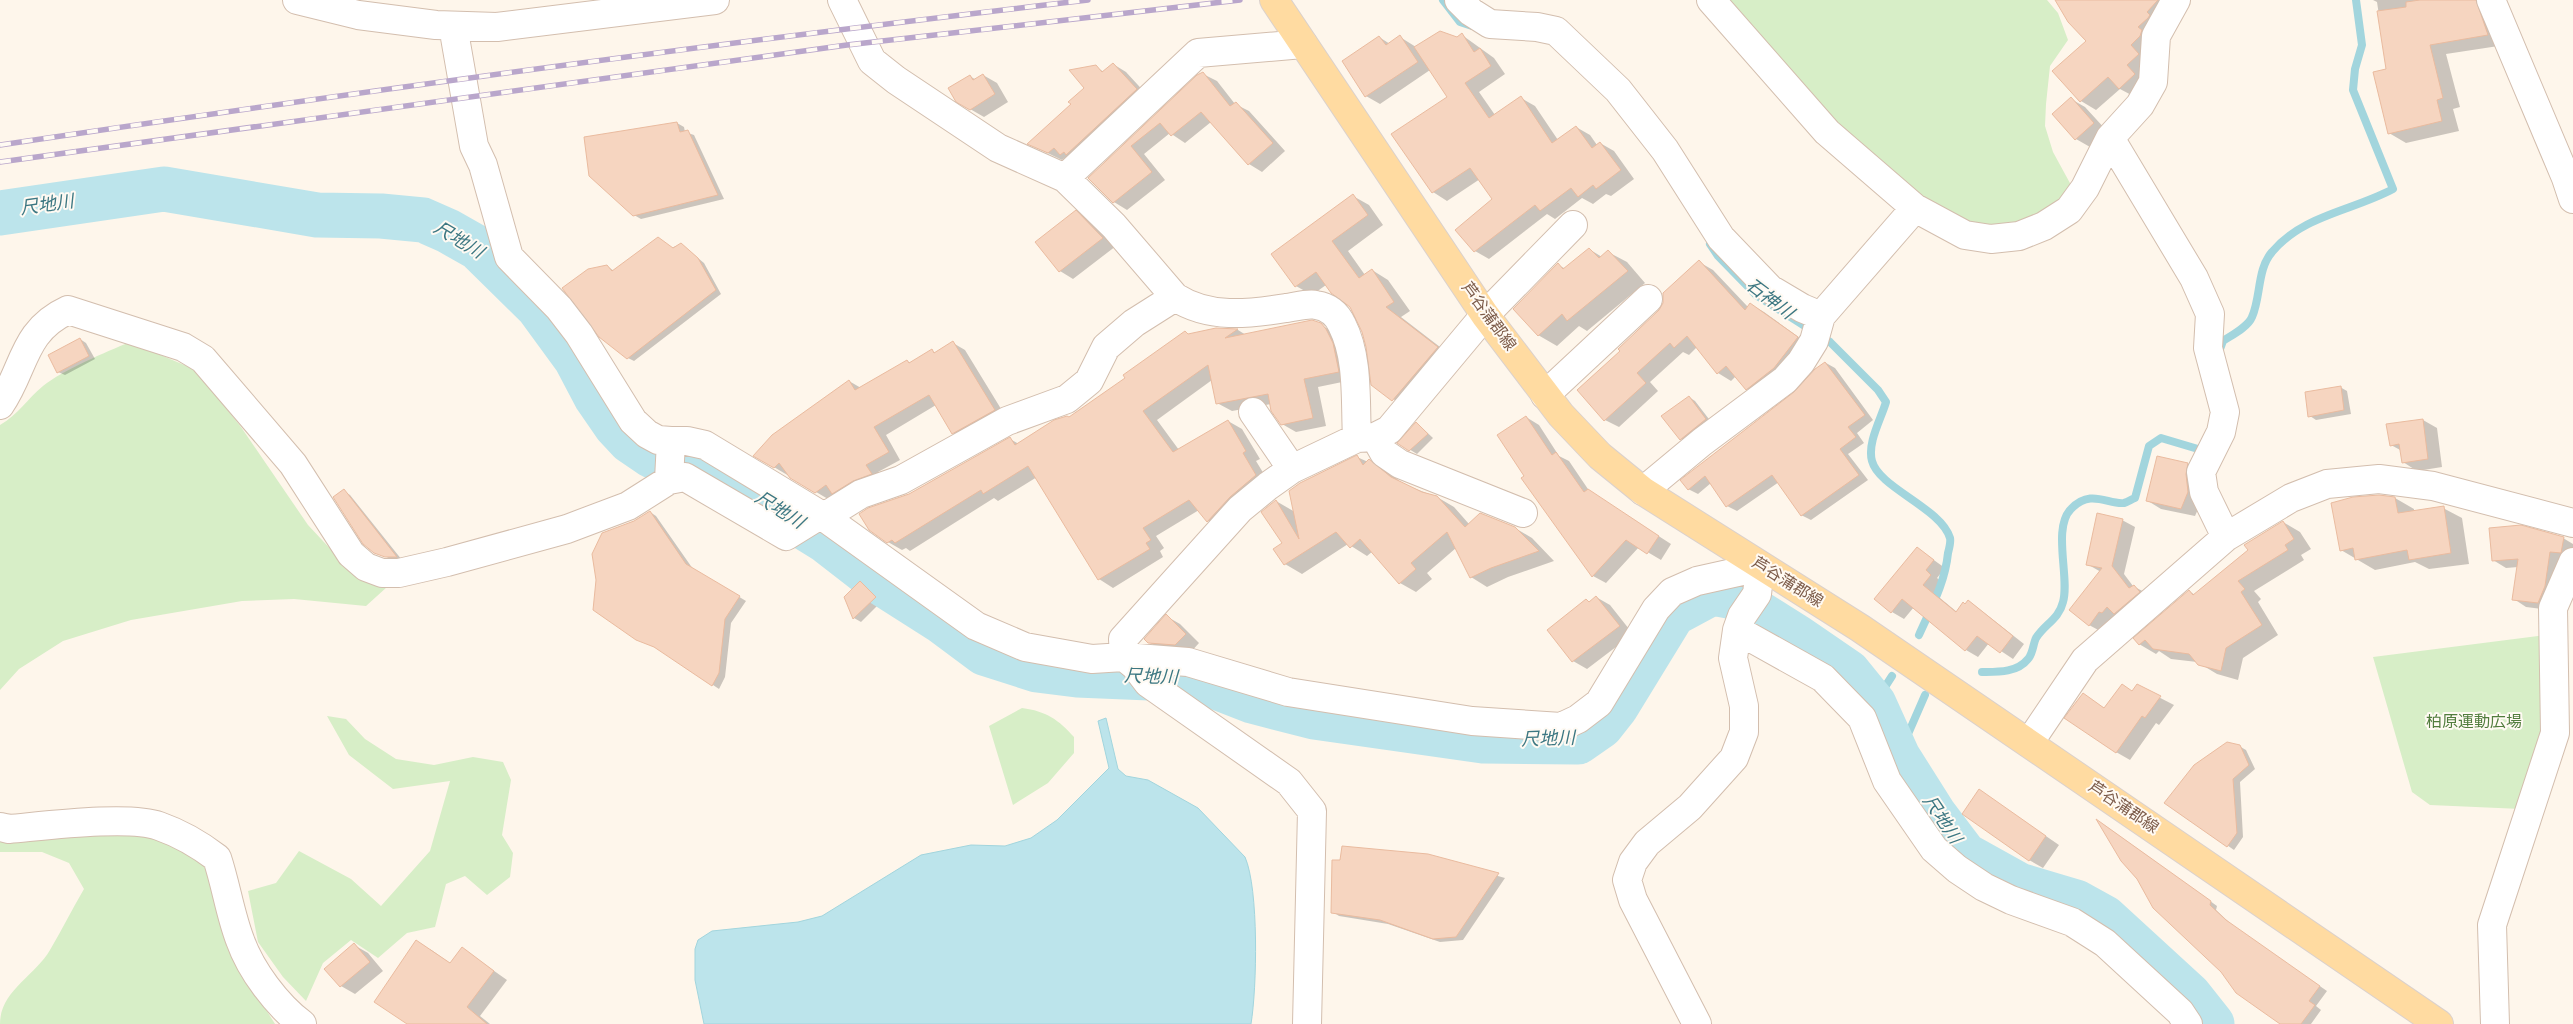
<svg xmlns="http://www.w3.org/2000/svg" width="2573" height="1024" font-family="Overpass,'Noto Sans JP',sans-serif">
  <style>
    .green { fill: #d7eec7 }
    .water { fill: #bce4eb; stroke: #a2d5dd }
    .shadow { fill: #0003 }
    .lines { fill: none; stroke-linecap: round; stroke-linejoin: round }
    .stream { stroke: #a2d5dd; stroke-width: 8 }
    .river { stroke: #bce4eb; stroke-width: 45 }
    .building { fill: #f6d5c0; stroke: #eabb9f }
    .minor-casing { stroke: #d3beae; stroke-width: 30 }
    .major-casing { stroke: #dbd1cc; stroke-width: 30 }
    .minor { stroke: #fff; stroke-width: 28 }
    .major { stroke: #ffdba1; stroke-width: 28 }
    .rail-casing { stroke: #b9a6cb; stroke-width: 5.5 }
    .rail { stroke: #fffaf3; stroke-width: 4; stroke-dasharray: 11; stroke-linecap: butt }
    .labels { text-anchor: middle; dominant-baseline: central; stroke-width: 4; stroke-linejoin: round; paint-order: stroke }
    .street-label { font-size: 16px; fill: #7d5c4a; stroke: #fffaf3 }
    .park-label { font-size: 16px; fill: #527d3e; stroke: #fffaf3 }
    .water-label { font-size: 18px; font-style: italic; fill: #3c7782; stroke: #fffaf3 }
  </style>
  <rect width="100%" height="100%" fill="#fef6eb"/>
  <path class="green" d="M1722,0H2047L2058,13L2068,40L2050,66L2046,104L2045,126L2053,152L2071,185L2063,202L2020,228L1986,230L1917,200L1835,126Z
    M130,342L196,370L241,427L308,525L351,571L387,587L366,606L294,599L242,601L131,620L63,641L19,669L0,690V425C19,414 27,399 43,386C63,370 106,352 130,342Z
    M2553,634L2555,733L2521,809L2430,805L2412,792L2373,657Z
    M1022,708C1046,711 1059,720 1074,737V753L1048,783L1013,805L989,726Z
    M327,716L346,719L365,739L396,759L434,765L473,757L503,762L511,780L502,835L513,853L510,877L487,895L465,876L446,884L435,927L407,933L378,958L351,940L323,963L306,1001L283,977L258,942L248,891L276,883L299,851L351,879L381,906L430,851L450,781L393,789L349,755Z
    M58,832L158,835L199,859L211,874L227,947L275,1024H0C0,991 35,976 50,950C62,930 72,909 84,889L69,863L42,852H0V836Z"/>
  <path class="water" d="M1106,718L1118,769L1126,776L1148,780L1198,808L1245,857C1259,889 1257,988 1251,1024H704L695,980V949L698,940L712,931L798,922L822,916L921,855L971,845L1005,846L1031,838L1057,820L1109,768L1098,721Z"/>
  <path class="shadow" d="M2055,0H2180L2135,97L2120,89L2096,110L2081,101L2087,41Z
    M2373,0H2490L2505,45L2446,54L2460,107L2453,109L2459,131L2406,143L2389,133L2387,70L2377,2Z
    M1462,35L1494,58L1505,74L1479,92L1495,115L1521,98L1535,106L1558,140L1576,127L1590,135L1597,145L1600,143L1614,151L1634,179L1611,196L1606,194L1593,204L1582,198L1555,219L1547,214L1489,259L1475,251L1457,230L1494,199L1480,179L1447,201L1433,192L1393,135L1449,98L1430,70L1380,104L1366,96L1379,37L1390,44L1400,37L1416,47L1457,38Z
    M1113,64L1126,72L1149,97L1074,161L1066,157L1062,160L1029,144L1072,105L1086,88L1096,67L1104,72Z
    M1203,74L1217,81L1235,104L1249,111L1285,151L1262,172L1249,164L1211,122L1185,143L1170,133L1144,154L1165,180L1127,210L1114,202L1089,178Z
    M983,75L997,83L1008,102L984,117L970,109V76L976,80Z
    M2071,99L2085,107L2107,131L2090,147L2076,139Z
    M677,123L684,127L685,132L694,135L724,199L641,219L634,215Z
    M1353,196L1369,205L1383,225L1348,251L1365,275L1372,270L1388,280L1410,311L1401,317L1453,357L1409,410L1372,384L1368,347L1363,331L1351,307L1326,285L1312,295L1296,286Z
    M1076,212L1090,220L1116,246L1073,279L1060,271Z
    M681,244L704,263L721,294L634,361L628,358L607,266L614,271Z
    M1589,249L1602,257L1608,252L1627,262L1645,283L1587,331L1579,326L1557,346L1538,335L1558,265L1566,269Z
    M1699,262L1713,270L1748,307L1750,304L1764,312L1811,346L1760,397L1747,389L1736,376L1731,381L1718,373L1697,347L1689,355L1683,352L1650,382L1658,391L1619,427L1605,420L1622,351L1660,311Z
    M1323,326L1338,335L1352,380L1318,387L1326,426L1296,432L1282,424L1271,404L1232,411L1217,403L1212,380L1157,420L1179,450L1228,421L1242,429L1260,459L1256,461L1270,484L1222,529L1208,521L1199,510L1156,536L1164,548L1160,551L1163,557L1113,588L1099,579L1037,477L998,501L994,498L910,551L906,548L902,550L888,542L909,495L1010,439L1019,444L1070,418L1127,378L1185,332L1190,335L1216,329L1238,330L1246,335Z
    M80,339L86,343L95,359L65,375L58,372Z
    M953,343L965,350L1006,417L965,440L953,433L936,405L886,435L900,460L878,472L883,481L845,500L835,494L828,499L755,456L849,381L861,388L907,361L911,363L932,351L936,353Z
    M1826,363L1835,368L1873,420L1857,433L1864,443L1848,454L1868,480L1811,520L1801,515L1779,482L1737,511L1727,506L1711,483L1698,494L1688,489L1795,393Z
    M2340,387L2347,391L2351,414L2316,420L2310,416Z
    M1689,397L1695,401L1712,423L1687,443L1681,439Z
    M1526,417L1539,425L1559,456L1569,461L1590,492L1671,544L1661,560L1639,547L1606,583L1593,576L1523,478L1525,476Z
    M2423,420L2437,428L2442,467L2417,471L2403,462L2402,451L2391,445Z
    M1417,423L1433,438L1417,454L1399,443Z
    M1357,457L1386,470L1403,484L1437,497L1454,507L1469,524L1515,528L1532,538L1554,561L1508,577L1487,587L1471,577L1456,548L1427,573L1432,579L1416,592L1400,583L1373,551L1367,556L1348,544L1302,574L1285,564L1284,543L1276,501L1295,512Z
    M2188,464L2202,472V500L2195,516L2161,509L2148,501Z
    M344,491L350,495L402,560H393L375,552Z
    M2395,498L2414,509V512L2443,508L2462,518L2469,564L2429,569L2415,562L2375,570L2341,550Z
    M650,512L656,516L693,569L746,601L731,623L725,677L719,689L659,649L637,639L634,522Z
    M2122,520L2135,527L2124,574L2133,586L2146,593L2115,619L2112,618L2102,632L2089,625L2101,572L2087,564Z
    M2283,522L2300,532L2311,549L2301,555L2304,560L2254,591L2261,599L2258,602L2278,635L2243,658L2238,680L2217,674L2197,662L2171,659L2159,651L2156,654L2139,644L2189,591L2195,595Z
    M2563,538L2573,544V559L2551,610L2526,607L2514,599L2518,567L2506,568L2493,560Z
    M1917,548L1945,568L1937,578L1943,583L1934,593L1957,612L1969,601L2024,644L2013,659L1989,643L1978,657L1966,650L1914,607L1904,619L1892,612Z
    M860,583L882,601L861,622L854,618L846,597Z
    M1596,597L1610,605L1633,634L1587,669L1573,661L1590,603Z
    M1166,616L1180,624L1199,643L1190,653L1163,651L1149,642Z
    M2137,686L2174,705L2159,725L2156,723L2130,760L2116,752L2083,695L2106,709L2133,692Z
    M2239,746L2246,750L2255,769L2240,782L2243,837L2234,850L2166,803Z
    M1980,791L2059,845L2043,868L2029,860Z
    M2103,824L2217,906L2216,910L2233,926L2327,991L2316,1006L2321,1010L2311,1024H2282L2222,971Z
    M1428,856L1505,878L1463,940L1440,942L1388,924L1339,916L1333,912Z
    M354,945L368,953L383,971L355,994L341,986Z
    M430,949L451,964L463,949L507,980L480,1016L490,1024H425Z"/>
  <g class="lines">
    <path class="stream" d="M1443,0L1460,22L1472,26
      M1710,244L1718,256L1756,295L1830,342L1878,390L1886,402C1881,419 1867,443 1872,461C1879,488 1941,508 1950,538C1951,542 1949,549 1948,553C1945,583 1931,608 1919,635
      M2219,352L2223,341C2232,335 2248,327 2252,317C2261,297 2257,269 2272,252C2303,215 2352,211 2393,189L2353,90L2355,69L2362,45L2356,0
      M1982,672C1997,672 2017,673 2028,659C2033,654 2033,644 2036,638C2045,624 2059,619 2063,602C2070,578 2052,528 2071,509C2091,488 2108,505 2124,503C2128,502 2132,499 2135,498L2149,446L2161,438L2198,449
      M1874,704L1892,676
      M1898,757L1925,695"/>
    <path class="river" d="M0,213L164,189L317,215L381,216L423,220L448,231L478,248L538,307L576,359L596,397L616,426L630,441L652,456L682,459L705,466L826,541L875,579L941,621L984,653L1037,670L1077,675L1198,680L1252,701L1314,717L1483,741L1578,742L1601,726L1616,707L1673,614L1712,593L1733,597L1797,637L1848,672L1874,704L1898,757L1934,814L1965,855L2019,885L2076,902L2105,918L2189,995L2212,1024"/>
  </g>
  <path class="building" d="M2055,0H2158L2147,12L2150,15L2148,18L2138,27L2142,30L2140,36L2131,45L2139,54L2127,65L2135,74L2119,89L2108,77L2080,102L2052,71L2086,41L2068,22Z
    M2420,0H2476L2488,35L2430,45L2443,98L2437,100L2442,121L2388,134L2373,72L2386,69L2377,11L2406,7V2Z
    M1440,31L1457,37L1462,33L1474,52L1480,48L1491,66L1465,83L1489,118L1521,96L1552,143L1576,126L1592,148L1600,142L1621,170L1596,189L1593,185L1578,197L1571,188L1540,211L1535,205L1474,252L1455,230L1492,199L1470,168L1432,193L1391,134L1447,97L1414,47Z
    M1400,35L1418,62L1365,97L1342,61L1379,36L1386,45Z
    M1113,63L1137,89L1066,155L1064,152L1060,155L1054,148L1048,153L1027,144L1071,104L1068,102L1084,88L1069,70L1096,65L1102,72Z
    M1203,72L1230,106L1236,102L1273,143L1248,165L1201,112L1171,136L1160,123L1131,146L1152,172L1113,203L1088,178L1197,75Z
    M983,74L995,94L970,110L956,102L948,88L970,75L973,80Z
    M2071,97L2094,123L2075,140L2052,114Z
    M677,122L680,132L688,130L718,195L633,216L589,176L584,137Z
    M1353,194L1368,215L1332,241L1359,278L1372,269L1394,302L1386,307L1438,347L1392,401L1371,385L1366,347L1362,332L1350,307L1331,293L1316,272L1295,287L1271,254Z
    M1076,210L1103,238L1059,272L1035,242Z
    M658,237L673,248L681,243L698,258L716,290L627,359L599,337L562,288L588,269L607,265L612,271Z
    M1589,248L1599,258L1608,250L1628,271L1567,321L1562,314L1538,336L1513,309L1558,263L1563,269Z
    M1699,260L1745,310L1750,303L1798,337L1774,368L1746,390L1726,366L1717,374L1687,336L1674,348L1670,343L1637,373L1646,383L1604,421L1577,390L1620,351L1618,349L1659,310L1663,303V293Z
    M1312,320L1321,323L1326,329L1333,343L1339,372L1304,379L1313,418L1281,425L1271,411L1268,394L1216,404L1208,365L1143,411L1173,452L1228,420L1246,451L1243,453L1256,475L1230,497L1207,522L1189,500L1143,528L1151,540L1146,543L1150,549L1098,580L1028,466L983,494L981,490L895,543L892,540L887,543L869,530L859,514L868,508L909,494L1010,437L1015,445L1054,420L1067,416L1069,417L1125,378L1123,375L1185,331L1188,334L1216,328L1238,329L1225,338Z
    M80,338L89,356L57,373L48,355Z
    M953,341L995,410L952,434L929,395L874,427L889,452L866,465L872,474L853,481L832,494L826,485L815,493L790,478L779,463L774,468L753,456L772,435L849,380L855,390L907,360L909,363L932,349L934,353Z
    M1825,362L1865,415L1848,427L1856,437L1840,449L1859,475L1801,516L1772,475L1726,507L1705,476L1688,490L1680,480L1794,392L1815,369Z
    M2341,386L2344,410L2308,417L2305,392Z
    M1689,396L1706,419L1680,440L1661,416Z
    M1526,416L1552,455L1556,452L1584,492L1588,489L1659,536L1647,554L1626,540L1592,577L1521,478L1524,476L1497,435Z
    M2423,419L2428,459L2402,463L2399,444L2390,446L2386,424Z
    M1416,422L1428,434L1409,451L1397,443Z
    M1357,455L1363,465L1369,459L1391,477L1422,492L1437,496L1465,527L1480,513L1515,527L1539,551L1491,568L1470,578L1447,532L1411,563L1416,569L1399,584L1360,539L1350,548L1336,532L1284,565L1273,549L1282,543L1261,512L1276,500L1299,539L1289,491L1300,483Z
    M2157,456L2188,463L2186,474L2188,492L2181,509L2146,501Z
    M344,489L397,557H385L374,553L363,544L333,497Z
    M2379,495L2395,497L2398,513L2444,506L2451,553L2409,560L2407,550L2355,560L2353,548L2340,551L2331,503L2353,497Z
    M650,511L686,564L740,596L725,619L719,673L712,686L654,647L636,640L593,610L596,580L592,554L602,533L634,521Z
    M2097,513L2123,519L2112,566L2129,588L2134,585L2140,592L2114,614L2107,607L2102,613L2099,612L2089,626L2069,610L2102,568L2086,565Z
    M2283,521L2294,539L2285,545L2288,550L2238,581L2245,589L2241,592L2262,625L2226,648L2221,671L2198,665L2189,654L2153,649L2145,640L2139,645L2133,638L2189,590L2193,595L2248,550L2244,545Z
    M2521,525L2564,537L2561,553L2550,552L2545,586L2538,603L2512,600L2518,559L2492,561L2489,528Z
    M1917,547L1934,560L1926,570L1931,575L1923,585L1956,612L1963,602L1965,604L1968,600L2013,636L2000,653L1977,636L1965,651L1902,599L1891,613L1874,599Z
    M860,581L876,597L853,619L844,597Z
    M1596,596L1620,626L1572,662L1547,630L1586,599L1589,602Z
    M1166,614L1186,634L1175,645L1148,643L1144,639Z
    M2122,684L2132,691L2137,684L2161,696L2145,718L2142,716L2116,753L2064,718L2083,693L2104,708Z
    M2227,742L2240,745L2249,765L2233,779L2237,833L2227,847L2164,803L2194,765Z
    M1979,789L2046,836L2029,861L1962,814Z
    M2096,819L2211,901L2210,905L2226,920L2320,986L2309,1001L2315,1005L2301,1024H2280L2236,993L2221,972L2153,908L2137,879L2121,861Z
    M1342,846L1428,854L1499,873L1456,937L1433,939L1380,920L1331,913L1332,860H1340Z
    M416,940L450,963L462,947L494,971L467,1007L487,1024H407L374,1002Z
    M354,943L370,962L340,987L324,969Z"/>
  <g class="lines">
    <g class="minor-casing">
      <path id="minor" d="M297,0L358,15L436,25L497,27L715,0
        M842,0L872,61L896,80L998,148L1065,178L1114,226L1175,297C1209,319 1248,314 1286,308C1295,307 1308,303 1316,305C1329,307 1337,314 1342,325C1359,358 1355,402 1357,438
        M1459,0L1471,12L1490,24L1537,27L1556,31L1618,90L1665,150L1721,238L1770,289L1802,308L1821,316
        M1711,0L1827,132L1915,208
        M2491,0L2566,178L2573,199
        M453,26L474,146L483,165L509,257L559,308L579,334L633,421L647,434L658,440L671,441
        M2110,138L2194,278L2210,314L2208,348L2225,412L2221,432L2201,472L2204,492L2226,537
        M1065,178L1198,53L1303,44
        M1545,395L1648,299
        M0,405C25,369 22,331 68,310L183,347L203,359L293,464L351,554L366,567L382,573H399L447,562L567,529L628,506L669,480L671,441H687L705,445L824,517L976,626L1025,647L1092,659L1124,657L1188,662L1288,692L1472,721L1561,727L1578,719L1599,703L1656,609L1672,592L1697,581L1760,567L1757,594L1742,616L1737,630L1733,658L1744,706V732L1734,758L1690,807L1647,843L1633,862L1627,880L1633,900L1697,1024
        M1253,412L1292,469
        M1375,437L1384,453L1400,464L1523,513
        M669,480L685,477L786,536L820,515
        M1643,491L1702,442L1785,380L1801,362L1814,341L1821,316L1915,208L1965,235L1991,239L2019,236L2044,226L2069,210L2085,188L2110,138L2140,105L2153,82L2156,36L2176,0
        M824,517L861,494L901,480L1007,421L1067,399L1089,381L1106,347L1134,323L1175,297
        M1737,630L1823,678L1862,718L1887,781L1934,849L1957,869L1984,887L2011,900L2072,922L2105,943L2180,1012L2188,1024
        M2029,743L2085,660L2226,537L2291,498L2327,484L2379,479L2433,486L2573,523
        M0,827L9,829C44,826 129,815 159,826C179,833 200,845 217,858C226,885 230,914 240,940C251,971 277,1005 302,1024
        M1307,1024L1312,811L1289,782L1148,683L1135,666L1124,657L1123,639L1240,509L1268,486L1292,469L1357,438L1375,437L1389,430L1485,315L1573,225
        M2495,1024L2492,925L2555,733L2553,608L2573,562"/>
    </g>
    <g class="major-casing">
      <path id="major" d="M1274,0L1485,315L1561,415L1600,456L1643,491L1860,628L2439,1024"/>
    </g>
    <use href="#minor" class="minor"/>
    <use href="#major" class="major"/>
    <g class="rail-casing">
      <path id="rail" d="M0,145C362,91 725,42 1088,0
        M0,162L847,45L1240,0"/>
    </g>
    <use href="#rail" class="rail"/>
  </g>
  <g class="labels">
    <g class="street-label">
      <text transform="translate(1488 317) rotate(54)">芦谷蒲郡線</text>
      <text transform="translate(1787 583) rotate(32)">芦谷蒲郡線</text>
      <text transform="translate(2123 808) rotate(34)">芦谷蒲郡線</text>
    </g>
    <g class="park-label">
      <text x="2474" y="723">柏原運動広場</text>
    </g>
    <g class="water-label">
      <text transform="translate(47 206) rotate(-8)">尺地川</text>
      <text transform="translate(458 241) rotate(31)">尺地川</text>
      <text transform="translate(1769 300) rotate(37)">石神川</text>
      <text transform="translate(779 511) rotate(32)">尺地川</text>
      <text transform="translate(1151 678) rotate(2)">尺地川</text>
      <text transform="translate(1548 740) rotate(-2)">尺地川</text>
      <text transform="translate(1941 820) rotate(56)">尺地川</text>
    </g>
  </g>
</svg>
